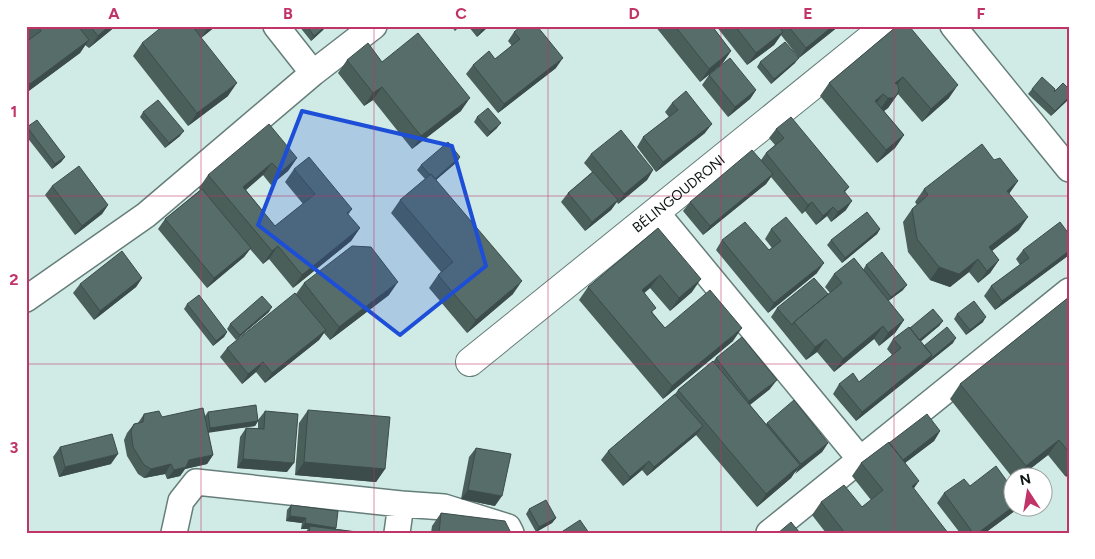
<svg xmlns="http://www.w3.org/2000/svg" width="1095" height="559" font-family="Figtree,sans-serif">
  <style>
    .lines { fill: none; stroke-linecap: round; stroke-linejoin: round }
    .minor-casing { stroke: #667e79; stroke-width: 28 }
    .tertiary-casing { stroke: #667e79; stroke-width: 30 }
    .minor { stroke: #fff; stroke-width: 25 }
    .tertiary { stroke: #fff; stroke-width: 28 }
    .wall { fill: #4a5e5a }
    .shaded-wall { fill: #3c4c4a }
    .building { fill: #566d69; stroke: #3c4c4a }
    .marked { fill: #1d4ed8; fill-opacity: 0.2; stroke: #1d4ed8; stroke-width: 4; stroke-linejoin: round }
    .grid { fill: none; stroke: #c03468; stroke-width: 1; stroke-opacity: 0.55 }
    .labels { text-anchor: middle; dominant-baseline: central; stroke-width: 4; stroke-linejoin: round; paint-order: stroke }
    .street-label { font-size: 14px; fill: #0b1412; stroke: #fff }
    .neatline { fill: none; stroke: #c03468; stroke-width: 2 }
    .grid-label { font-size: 16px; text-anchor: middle; font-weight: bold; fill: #c03468 }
  </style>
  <rect width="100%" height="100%" fill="#d0eae5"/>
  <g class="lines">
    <g class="minor-casing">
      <path id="minor" d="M276,26L313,73
        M953,26L1069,169
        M656,212L860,459
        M26,299L146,215L313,73L374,26
        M174,533L181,501L196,482L401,504L444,507L508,527L511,533
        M397,533L401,504
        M769,533L1069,291"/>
    </g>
    <g class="tertiary-casing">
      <g id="tertiary">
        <path id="s1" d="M470,362L886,26"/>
      </g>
    </g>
    <use href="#minor" class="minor"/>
    <use href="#tertiary" class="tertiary"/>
  </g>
  <path class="wall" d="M26,26H116L89,48L85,45L80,53L26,93V42L29,40L26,36Z
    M192,26H216L201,38Z
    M299,26H326L323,30L311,41Z
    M451,26H460L455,31Z
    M468,26H489L477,37Z
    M655,26H712L731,51L722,64L700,82Z
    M716,26H839L799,58L781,35L774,45L747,65Z
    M897,26L949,98L922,122L898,94L888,108L884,111L904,135L895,148L877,163L820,96L829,83Z
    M514,32L556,68L498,113L466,74L473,65L495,59L512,46L508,41Z
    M142,43L228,96L188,126L133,56Z
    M347,60L382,62L461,111L412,149L373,100L364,106L338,73Z
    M760,62L795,63L771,84L757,67Z
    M709,75L756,90L750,99L728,117L702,85Z
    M1032,89L1054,92L1069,89V99L1051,116L1028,94Z
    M672,103L705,133L656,172L637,147L643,137L669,117L665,112Z
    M143,112L180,136L165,148L140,117Z
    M477,117L497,128L487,137L474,122Z
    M27,127L65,157L61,162L52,169L26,136V129Z
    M776,129L849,187L845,192L846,210L831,222L827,216L816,225L805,211L802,214L771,177L766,184L703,235L683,211L690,202L761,160L766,153L775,145L769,138Z
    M591,154L653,170L647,180L618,204L617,202L611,210L585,231L561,202L568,193L592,172L584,163Z
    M460,157L457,162L436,180L513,294L467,333L429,288L438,275L441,272L391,213L400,200L425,179L417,170L421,165Z
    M297,158L288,171L271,185L263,175L246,190L275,226L303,204L285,182L294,169L352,209L348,215L360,228L351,241L293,288L269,259L263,264L250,249L244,257L207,288L158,229L165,219L200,190L199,188L208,175Z
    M994,160L1018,181L1009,193L1019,230L992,251L999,260L990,273L978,283L969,272L950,287L930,280L908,252L903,222L912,209L917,205L915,202L924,189Z
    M52,186L108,205L102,214L75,235L45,195Z
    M658,228L692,292L670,311L650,288L644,293L653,313L665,328L733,341L663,399L579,300L588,287Z
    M771,229L817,273L768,313L716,250L722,240L769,250L772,248L765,239Z
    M880,229L877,234L842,263L827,245L831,240Z
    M1069,234V255L995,310L984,296L991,286L1020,265L1016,259L1023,250Z
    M866,265L903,290L888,301L904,320L895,333L879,346L874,339L834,372L817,352L806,360L771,317L777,308L828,294L830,293L825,287L834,274L863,270Z
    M142,278L136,287L94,320L73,293L80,284Z
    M304,283L389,295L330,340L324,333L319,340L265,383L256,372L242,384L220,357L227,348L296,294Z
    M1069,297V477L1065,476L1048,455L1021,476H1012V477L950,399L960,384Z
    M187,304L227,332L224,337L213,346L184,309Z
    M269,312L236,340L227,329L230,324Z
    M957,314L983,322L966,335L954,319Z
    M943,321L939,326L920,341L924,346L953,343L856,421L833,394L839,384L859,382L892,355L887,349L893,339L910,328Z
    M716,358L770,389L750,405L766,424L767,423L828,443L822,452L794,473L791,478L757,507L696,435L647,476L642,470L623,486L601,460L608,451L675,394L678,390L713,362Z
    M308,410L385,469L376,482L295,475L299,423Z
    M265,411L287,472L237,468L240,437L246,428H258V421L255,426L208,432L213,455L207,464L185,469L180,476L167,479L165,474L144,478L138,474L127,456L124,440L127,433L134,424L138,423L144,414L162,417L205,416L208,412L258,420Z
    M940,431L934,441L905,463L913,489L948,533H826L812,515L821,502L862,507L871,500L852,476L861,463L889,443Z
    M60,447L111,464L59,477L53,457Z
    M476,448L495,506L461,499L469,457Z
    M970,486L1012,506H1018L1016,510L985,533H960L937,503L944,493Z
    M291,505L336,528L335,529L365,533H305L308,529H301L302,523L286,521L287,510Z
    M529,509L556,518L552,523L536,532L526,514Z
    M441,513L511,533H431L432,526Z"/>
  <path class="shaded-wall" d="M109,26H116L89,48L98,36Z
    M211,26H216L201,38L208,28Z
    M326,26L323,30L311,41L314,36Z
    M484,26H489L477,37L483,27Z
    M833,26H839L799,58L806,48Z
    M783,32L774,45L747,65L756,53Z
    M89,40L80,53L26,93V90L30,84Z
    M731,51L722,64L700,82L709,69Z
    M563,58L556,68L498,113L504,104Z
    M799,58L795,63L771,84L774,79Z
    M903,77L894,89L895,83Z
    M237,83L228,96L188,126L197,113Z
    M958,85L949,98L922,122L931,109Z
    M382,87L373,100L364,106L373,93Z
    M756,90L750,99L728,117L735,107Z
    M883,94L874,107L875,101Z
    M897,95L888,108L884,111H879L888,98Z
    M1069,97V99L1051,116L1055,111Z
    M470,98L461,111L412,149L421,136Z
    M501,123L497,128L487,137L490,132Z
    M712,124L705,133L656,172L663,162Z
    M184,131L180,136L165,148L169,143Z
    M904,135L895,148L877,163L886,150Z
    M65,157L61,162L52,169L55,164Z
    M460,157L457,162L430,185L434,180Z
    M297,158L288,171L271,185L281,172Z
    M272,163L263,175L234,200L243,187Z
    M653,170L647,180L618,204L624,194Z
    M773,174L766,184L703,235L710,226Z
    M1018,181L1009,194L1007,191Z
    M618,200L611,210L585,231L592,222Z
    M852,201L846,210L831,222L838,212Z
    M812,202L805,211L802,214L808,205Z
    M108,205L102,214L75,235L82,226Z
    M833,207L827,216L816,225L823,216Z
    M1028,217L1019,230L980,260L989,247Z
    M360,228L351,241L293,288L302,275Z
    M880,229L877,234L842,263L845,258Z
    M278,246L269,259L263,264L272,251Z
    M251,248L244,257L207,288L214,278Z
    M1069,251V255L995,310L1002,301Z
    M978,259L969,272L950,287L930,280L939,267Z
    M999,260L990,273L978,283L987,271Z
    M824,263L817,273L768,313L774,303Z
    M660,275L650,288L633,303L642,290Z
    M142,278L136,287L94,320L100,311Z
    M701,279L692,292L670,311L679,298Z
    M522,281L513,294L467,333L476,320Z
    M398,282L389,295L330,340L339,327Z
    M907,285L903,290L887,302L891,297Z
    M272,307L269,312L236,340L240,335Z
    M986,317L983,322L966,335L970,330Z
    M904,320L895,333L879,346L888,333Z
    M943,321L939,326L912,349L915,344Z
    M883,326L874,339L834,372L843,359Z
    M742,328L733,341L663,399L672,386Z
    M326,330L319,340L265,383L272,373Z
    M227,332L224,337L213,346L216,341Z
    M956,338L953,343L856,421L862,412L932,355Z
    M826,339L817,352L806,360L815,347Z
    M263,362L256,372L242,384L248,374Z
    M777,380L770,389L743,410L749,401Z
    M258,421L255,426L207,433L210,428Z
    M703,426L696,435L647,476L654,467Z
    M940,431L934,441L893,472L899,463Z
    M1059,440L1048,455L1021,476H1019L1026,466Z
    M828,443L822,452L795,474L801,464Z
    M118,454L111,464L59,477L65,467Z
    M213,455L207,464L185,469L180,476L167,479L174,470L189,460Z
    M243,459L294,463L287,472L237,468Z
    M649,461L642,470L623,486L630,477Z
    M304,462L385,469L376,482L295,475Z
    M171,464L165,474L144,478L151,469Z
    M800,465L791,478L757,507L766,494Z
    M1069,471V477L1065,476Z
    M919,481L910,494L912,486Z
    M468,490L502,496L495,506L461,499Z
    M1014,506H1018L1016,510L985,533H978Z
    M290,516L306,518L302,523L286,521Z
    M556,518L552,523L536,532L539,527Z
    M305,523L336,528L333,533L310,526L308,529H301Z"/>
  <path class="building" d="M38,26H78L89,40L30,84L26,79V42L41,31Z
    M90,26H109L98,36Z
    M163,26H192L237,83L197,113L142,43Z
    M307,26H326L314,36Z
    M521,26H537L563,58L504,104L473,65L489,51L495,59L520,39L514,32Z
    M675,26H712L731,51L709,69Z
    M735,26H778L783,32L756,53Z
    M788,26H833L806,48Z
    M897,26H909L958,85L931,109L903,77L895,83L898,85L899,90L897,95L893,98H888L883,94L875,101L904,135L886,150L829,83Z
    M418,33L470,98L421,136L382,87L373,93L347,60L368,43L382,62Z
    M785,42L799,58L774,79L760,62Z
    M730,58L756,90L735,107L709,75Z
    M1042,77L1055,89L1054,92L1063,83L1069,89V97L1055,111L1032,89Z
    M686,91L712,124L663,162L643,137L678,110L672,103Z
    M158,100L184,131L169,143L143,112Z
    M488,108L501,123L490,132L477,117Z
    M791,117L849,187L844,191L852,201L838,212L833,207L823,216L812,202L808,205L766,153L784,138L776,129Z
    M37,120L65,157L55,164L27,127Z
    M269,124L297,158L281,172L272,163L243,187L275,226L315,194L294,169L309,157L352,209L347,213L360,228L302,275L278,246L272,251L208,175Z
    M621,130L653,170L624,194L591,154Z
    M448,142L460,157L435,179L431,174L430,175L421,165Z
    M982,144L994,160L1000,158L1018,181L1007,191L1028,217L989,247L999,260L987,271L978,259L959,274L939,267L917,239L912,209L928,195L924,189Z
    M752,150L773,174L710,226L690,202Z
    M79,166L108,205L82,226L52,186Z
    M593,172L618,200L592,222L568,193Z
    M431,174L522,281L476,320L438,275L453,262L400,200Z
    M202,189L251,248L214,278L165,219Z
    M867,212L880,229L845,258L831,240Z
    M786,217L824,263L774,303L722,240L745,222L769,250L781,241L771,229Z
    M1060,222L1069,234V251L1002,301L991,286L1029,258L1023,250Z
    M658,228L701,279L679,298L660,275L642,290L656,308L651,312L665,328L710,290L742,328L672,386L588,287Z
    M352,246L371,247L398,282L339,327L304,283Z
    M122,251L142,278L100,311L80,284Z
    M882,252L907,285L891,297L866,265Z
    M854,258L904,320L888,333L883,326L843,359L826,339L815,347L794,322L842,283L834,274Z
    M814,278L828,294L794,322L792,325L777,308Z
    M295,293L326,330L272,373L263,362L248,374L227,348Z
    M199,295L227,332L216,341L187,304Z
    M262,296L272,307L240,335L230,324Z
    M1069,297V452L1059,440L1026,466L960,384Z
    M974,301L986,317L970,330L957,314Z
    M933,309L943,321L919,340L910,328Z
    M909,327L932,355L862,412L839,384L853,373L859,382L901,348L893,339Z
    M947,327L956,338L929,360L932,355L924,346Z
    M742,337L777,380L749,401L716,358Z
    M713,361L800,465L766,494L678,390Z
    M675,394L703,426L654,467L649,461L630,477L608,451Z
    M794,400L828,443L801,464L767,423Z
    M256,405L258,421L210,428L208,412Z
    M203,408L213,455L189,460L186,467L174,470L171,464L151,469L144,465L133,447L131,431L134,424L143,422L144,414L159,411L162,417Z
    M308,410L390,417L385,469L304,462Z
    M265,411L298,414L294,463L243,459L246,428L264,429Z
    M927,414L940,431L903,460L889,443Z
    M112,434L118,454L65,467L60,447Z
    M889,442L919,481L912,486L948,533H845L821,502L844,485L862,507L883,490L861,463Z
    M476,448L511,454L502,496L468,490Z
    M996,466L1012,488V506H1014L978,533H973L944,493L964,479L970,486Z
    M546,500L556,518L539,527L529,509Z
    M291,505L338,511L336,528L305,523L306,518L290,516Z
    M441,513L505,521L511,533H481L477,531V533H439Z
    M580,520L589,533H560Z
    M791,522L800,533H778Z
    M310,526L365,533H309Z"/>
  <path class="marked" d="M302,111L452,146L486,266L400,335L258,225Z"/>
  <path class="grid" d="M201,26V533M374,26V533M548,26V533M721,26V533M894,26V533M26,196H1069M26,364H1069"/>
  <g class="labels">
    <g class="street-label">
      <text stroke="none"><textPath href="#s1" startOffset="268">BÉLINGOUDRONI</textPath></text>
    </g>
  </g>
  <rect width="1095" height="559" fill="none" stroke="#ffffff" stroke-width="55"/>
  <g transform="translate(1028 492) rotate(348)"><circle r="24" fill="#ffffff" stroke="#9da1a0"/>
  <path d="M0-4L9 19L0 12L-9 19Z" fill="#c03468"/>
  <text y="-8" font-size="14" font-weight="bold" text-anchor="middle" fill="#0b1412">N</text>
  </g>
  <rect x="28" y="28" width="1040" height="504" class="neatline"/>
  <g class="grid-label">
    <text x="114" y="19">A</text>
    <text x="288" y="19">B</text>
    <text x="461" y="19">C</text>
    <text x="634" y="19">D</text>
    <text x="808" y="19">E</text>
    <text x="981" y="19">F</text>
    <text x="14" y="117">1</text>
    <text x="14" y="285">2</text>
    <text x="14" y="453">3</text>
  </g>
</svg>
